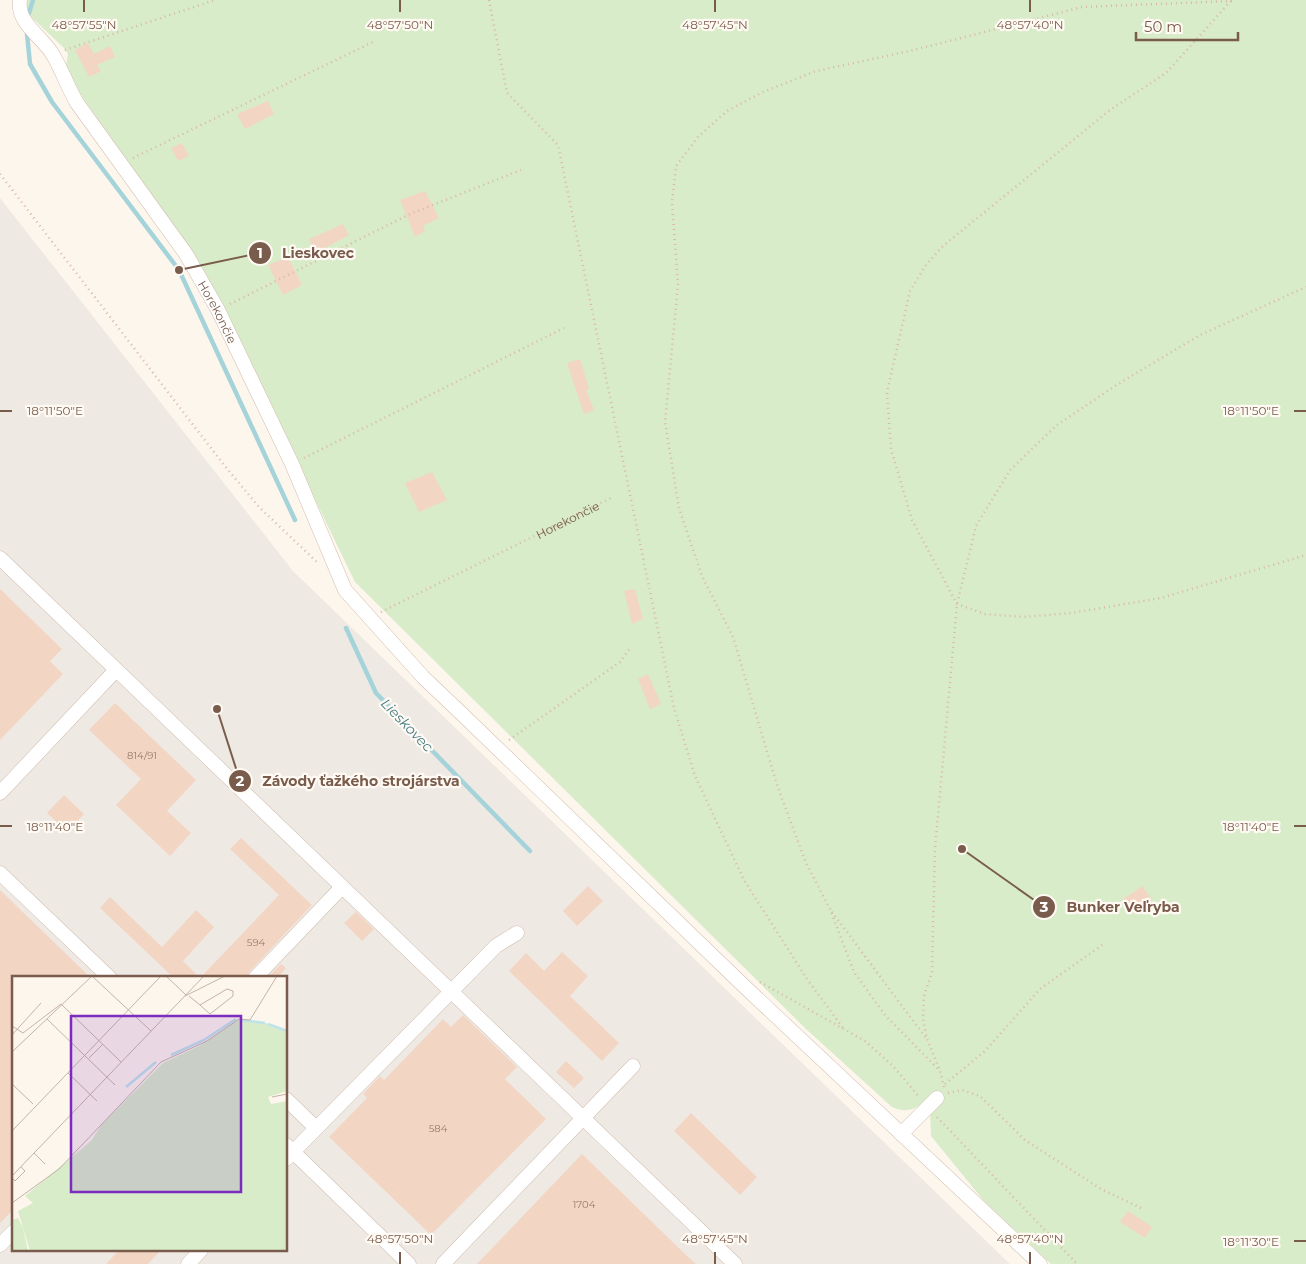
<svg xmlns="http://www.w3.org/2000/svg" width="1306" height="1264" font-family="Montserrat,sans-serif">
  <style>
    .industrial { fill: #efe9e4; fill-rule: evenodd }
    .green { fill: #d8ecc9 }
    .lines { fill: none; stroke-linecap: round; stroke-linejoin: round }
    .stream { stroke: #a5d3da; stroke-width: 4.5 }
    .building { fill: #f3d5c3 }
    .minor-casing { stroke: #d1beb0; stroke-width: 15 }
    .path { stroke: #d9b8a5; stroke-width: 2.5; stroke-dasharray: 1 4; stroke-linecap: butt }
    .minor { stroke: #fff; stroke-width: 14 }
    .ticks { fill: none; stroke: #7a5c4d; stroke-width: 2 }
    .labels { text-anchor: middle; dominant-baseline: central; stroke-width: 4.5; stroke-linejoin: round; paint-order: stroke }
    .number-label { font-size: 10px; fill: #987a6a }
    .street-label { font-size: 12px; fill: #7a5c4d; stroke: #fffaf3 }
    .water-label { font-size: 14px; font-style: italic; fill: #437c86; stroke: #fffaf3 }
    .inset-river { fill: none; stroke: #bfe3e8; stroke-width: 2.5 }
    .inset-road { fill: none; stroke: #c5b3a7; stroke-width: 1 }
    .view { fill: #7b2cbf; fill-opacity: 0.15; stroke: #7b2cbf; stroke-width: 2.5 }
    .inset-edge { fill: none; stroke: #7a5c4d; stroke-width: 2.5 }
    .ticks-label { font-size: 12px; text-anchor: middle; fill: #7a5c4d; stroke: #fffaf3; stroke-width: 4.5; stroke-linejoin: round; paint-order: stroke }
    .leader { fill: none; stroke: #7a5c4d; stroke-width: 2 }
    .callout-dot { fill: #7a5c4d; stroke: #fffaf3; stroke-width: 2 }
    .mark-label { font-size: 15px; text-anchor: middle; font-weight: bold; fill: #fff }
    .callout-label { font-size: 14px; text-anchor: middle; font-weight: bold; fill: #7a5c4d; stroke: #fffaf3; stroke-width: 4.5; stroke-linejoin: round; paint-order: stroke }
  </style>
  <rect width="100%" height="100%" fill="#fdf6ec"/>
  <path class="industrial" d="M0,198L293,571L1010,1264H0ZM14,978H286V1250H14Z"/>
  <path class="green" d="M26,0H1306V1264H1051L984,1201L931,1136L930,1111L921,1105C910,1111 904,1112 892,1107L806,1029L355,582L222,308L183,240L76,88L66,66L68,54L65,49L27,13Z"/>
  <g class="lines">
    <path class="stream" d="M29,13L33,0
      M27,34L30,64L52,102L179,270L295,520
      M346,628L376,693L530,851"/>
  </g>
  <path class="building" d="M88,43L94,54L110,46L115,57L97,65L101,71L89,77L75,50Z
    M268,101L274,114L245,129L237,114Z
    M182,143L189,156L178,161L171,148Z
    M425,191L439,218L423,226L425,231L415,237L400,200Z
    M343,224L349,235L316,253L309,239Z
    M288,257L302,285L283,295L268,265Z
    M580,359L589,389L586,390L594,410L584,414L567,363Z
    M432,472L447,500L419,512L405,483Z
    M0,589L62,649L50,661L63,674L0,740Z
    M635,589L643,619L632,624L624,591Z
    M648,674L661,704L650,709L638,679Z
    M115,703L196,780L167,811L191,833L170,856L116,805L141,779L89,730Z
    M64,795L84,814L67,832L47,813Z
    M241,838L312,905L249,972L246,978H200L279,895L230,849Z
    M588,886L603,901L577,926L563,911Z
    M1142,886L1152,900L1132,914L1122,900Z
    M0,890L91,978H14V1209L0,1223Z
    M110,897L162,947L196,910L214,927L183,961L200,978H174L100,908Z
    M356,912L374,929L362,941L344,923Z
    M562,952L588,976L570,996L619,1043L602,1061L509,971L526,953L544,971Z
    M281,964L286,968L277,978H267Z
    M463,1015L517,1067L505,1079L546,1119L431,1235L329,1137L367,1098L363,1094L380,1076L384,1080L443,1019L451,1027Z
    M566,1061L584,1078L574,1088L556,1072Z
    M691,1113L757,1177L740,1195L674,1131Z
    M582,1154L685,1254L696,1264H477Z
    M1128,1211L1152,1227L1145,1238L1120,1222Z
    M119,1250H161L148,1264H106Z"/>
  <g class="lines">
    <g class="minor-casing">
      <g id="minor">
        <path id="s2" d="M20,0C16,23 43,37 53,55C62,70 68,88 77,103L186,254L218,310L292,464L345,590L423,677L464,716L745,987L1040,1264"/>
        <path d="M0,558L735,1264"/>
        <path d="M0,793L116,670"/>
        <path d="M0,873L110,978"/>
        <path d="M255,978L342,887"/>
        <path d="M286,1099L316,1128"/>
        <path d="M901,1134L937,1098"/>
        <path d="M286,1145L409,1264"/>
        <path d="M286,1159L496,946L517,933"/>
        <path d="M0,1245L14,1231"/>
        <path d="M188,1264L201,1250"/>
        <path d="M443,1264L633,1066"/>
      </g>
    </g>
    <g class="path">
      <path d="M489,0L507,93L558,145L674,708L695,776L744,880L807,979L843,1028"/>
      <path d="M1231,1L1166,73L1110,110L943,246L926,265L910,291L887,392L891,449L912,520L957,604L985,614L1023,617L1071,613L1161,598L1306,555"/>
      <path d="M65,50L215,0"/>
      <path d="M133,158L373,42"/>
      <path d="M0,174L224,465L259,507L319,564"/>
      <path d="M230,304L410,214L521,170"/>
      <path d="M304,458L564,328"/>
      <path id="s1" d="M381,612L613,497"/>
      <path d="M509,740L620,662L630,648"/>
      <path d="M832,912L926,1038"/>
      <path d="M760,982L865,1041L893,1066L920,1098"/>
      <path d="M939,1068L927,1039L923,1019L924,996L932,972L935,849L957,604L976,526L1010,470L1057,425L1118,384L1200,335L1306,287"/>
      <path d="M945,1084L985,1051L1040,989L1105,943"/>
      <path d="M944,1087L940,1071L885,1015L854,972L830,909L806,863L777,785L733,637L702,576L679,508L665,422L678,284L672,203L676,166L698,137L727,111L763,92L816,71L910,51L1082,7L1232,1"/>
      <path d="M948,1093L962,1090L980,1096L1025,1140L1101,1189L1143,1209"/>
      <path d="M937,1117L1077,1264"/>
    </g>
    <use href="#minor" class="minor"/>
  </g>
  <path class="ticks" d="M84,0V12M400,0V12M715,0V12M1030,0V12M0,411H12M1294,411H1306M0,826H12M1294,826H1306M1294,1241H1306M400,1252V1264M715,1252V1264M1030,1252V1264"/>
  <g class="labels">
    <g class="number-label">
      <text x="142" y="755">814/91</text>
      <text x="256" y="942">594</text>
      <text x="438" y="1128">584</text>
      <text x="584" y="1204">1704</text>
    </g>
    <g class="street-label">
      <text stroke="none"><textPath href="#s2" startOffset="372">Horekončie</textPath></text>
      <text stroke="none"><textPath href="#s1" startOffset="208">Horekončie</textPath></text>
    </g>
    <g class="water-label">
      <text transform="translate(407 725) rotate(46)">Lieskovec</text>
    </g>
  </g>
  <g transform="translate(12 976)">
    <rect width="275" height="275" fill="#fdf6ec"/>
    <path d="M227,43L254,47L275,55V115L256,121L259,128L275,125V275H18L6,235L21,227L13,220L79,165L90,148L151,87L187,70ZM6,242L11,252L16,275H0V244Z" fill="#d8ecc9"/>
    <path class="inset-river" d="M229,44L253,47M256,48L275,55M159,79L192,64L224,43M114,111L144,86"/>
    <path class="inset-road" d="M80,0L139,55M154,0L174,19M173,20L213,0M177,20L188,29L198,38L221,20V15L215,13L188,29M35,43L103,109M0,50L11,57L49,28L109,86M0,59L29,27M0,76L80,0M77,82L91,68M56,97L85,125M0,108L21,128M260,121L275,118M0,155L149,0M22,177L33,188M0,200L192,0M0,202L3,205L13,195L9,191M0,227L47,193L149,86L195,65L227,43L238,44L265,0"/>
    <path class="view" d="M59,40H229V216H59Z"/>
    <rect width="275" height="275" class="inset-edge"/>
  </g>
  <g class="ticks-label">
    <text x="84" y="29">48°57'55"N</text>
    <text x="400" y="29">48°57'50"N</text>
    <text x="715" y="29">48°57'45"N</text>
    <text x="1030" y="29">48°57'40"N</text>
    <text x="1251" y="415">18°11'50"E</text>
    <text x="55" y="415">18°11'50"E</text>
    <text x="1251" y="831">18°11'40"E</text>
    <text x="55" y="831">18°11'40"E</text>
    <text x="400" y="1243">48°57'50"N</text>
    <text x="715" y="1243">48°57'45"N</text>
    <text x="1030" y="1243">48°57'40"N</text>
    <text x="1251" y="1246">18°11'30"E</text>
  </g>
  <path class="leader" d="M179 270L260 253M217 709L240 781M962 849L1044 907"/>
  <g class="callout-dot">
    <circle cx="179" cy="270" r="5"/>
    <circle cx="217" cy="709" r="5"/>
    <circle cx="962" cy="849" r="5"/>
    <circle cx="260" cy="253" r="12"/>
    <circle cx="240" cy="781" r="12"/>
    <circle cx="1044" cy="907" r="12"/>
  </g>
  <g class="mark-label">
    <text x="260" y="258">1</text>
    <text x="240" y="786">2</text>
    <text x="1044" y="912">3</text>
  </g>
  <g class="callout-label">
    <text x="318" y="258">Lieskovec</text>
    <text x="361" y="786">Závody ťažkého strojárstva</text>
    <text x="1123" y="912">Bunker Veľryba</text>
  </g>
  <path d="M1136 32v8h102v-8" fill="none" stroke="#7a5c4d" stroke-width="2.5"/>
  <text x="1144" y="32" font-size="15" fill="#7a5c4d" stroke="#fffaf3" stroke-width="4" paint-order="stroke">50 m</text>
</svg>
